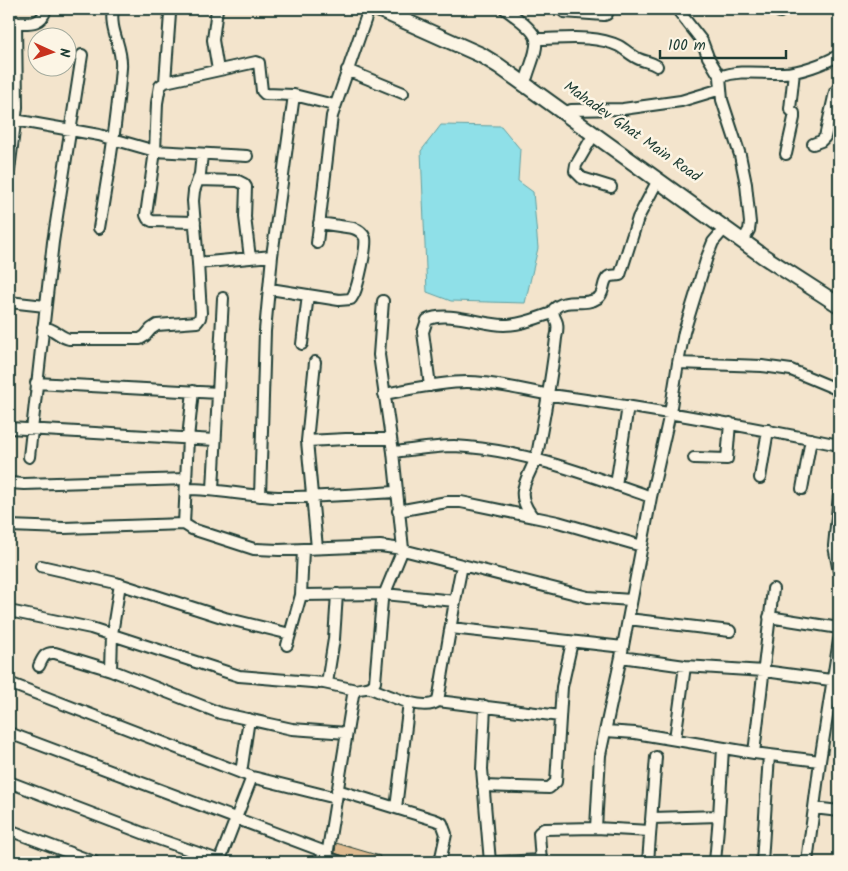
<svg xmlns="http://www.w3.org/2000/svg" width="848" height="871" font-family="Kalam,sans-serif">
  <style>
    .water { fill: #8fe0e8; stroke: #629fa0 }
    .building { fill: #dfbb90; stroke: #1f3d34; filter: url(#shadow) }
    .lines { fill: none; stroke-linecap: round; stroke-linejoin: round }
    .street-casing { stroke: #1f3d34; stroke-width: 14 }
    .secondary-casing { stroke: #1f3d34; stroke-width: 18 }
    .street { stroke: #fcf5e5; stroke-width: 10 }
    .secondary { stroke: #fcf5e5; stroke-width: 14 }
    .labels { text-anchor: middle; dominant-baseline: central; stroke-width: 5; stroke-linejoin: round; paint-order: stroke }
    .street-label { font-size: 15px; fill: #1f3d34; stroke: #fcf5e5 }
  </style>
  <defs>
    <filter id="shadow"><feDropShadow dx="4" dy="2.5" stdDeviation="0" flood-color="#0004"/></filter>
  </defs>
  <rect width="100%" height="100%" fill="#f3e4cc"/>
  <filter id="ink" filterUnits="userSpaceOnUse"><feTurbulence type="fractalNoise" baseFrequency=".02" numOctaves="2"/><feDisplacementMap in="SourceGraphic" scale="10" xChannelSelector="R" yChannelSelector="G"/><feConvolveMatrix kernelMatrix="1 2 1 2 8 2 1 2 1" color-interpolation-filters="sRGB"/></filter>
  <g filter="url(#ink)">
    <path class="water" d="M441,125L501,126L520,149L518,181L533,192L538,248L525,303L451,301L427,292L421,151Z"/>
    <path class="building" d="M336,843L380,856L378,862H361L335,853Z"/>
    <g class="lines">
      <g class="street-casing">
        <path id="street" d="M217,9L213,40L218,70
          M505,9C512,14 534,30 536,39C538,50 530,66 527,77
          M677,9L702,41L708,57L720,77L722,100L740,155L746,184L750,223L749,230L743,241
          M778,9L780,12
          M564,12L604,15L607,14L608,9
          M9,23C24,22 41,28 46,9
          M536,39C563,39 594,34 619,46C626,50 632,56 639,59C646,62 651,62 657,66
          M347,70L403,93
          M720,77C741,69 761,74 783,73C799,73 826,63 839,55
          M165,82L170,14L169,9
          M571,110L623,109L681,101L721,89
          M9,119L99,135L155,151L247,156
          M594,134L576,165L575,171L582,178L611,187
          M813,144L821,141L825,137L835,92L839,87
          M202,154L200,174L194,191L193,201L198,263L272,256
          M786,154L794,118V113L790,109L794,72
          M9,170L17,107L16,22
          M198,180L238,181L244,184L246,187L245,217L250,258
          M195,222L152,221L148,219L146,215L155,151L157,103L160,86L165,82L256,62L259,63L262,91L265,94L294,95L334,105
          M99,228C108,175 117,122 121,68C123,46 109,32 113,9
          M317,243L332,116L369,9
          M270,289L339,300L351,299L354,294C358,285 367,247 365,238C363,233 359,230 353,228L319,223
          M9,302L45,306
          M43,327C56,329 59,337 69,339H140L145,336L151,329L157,325L197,322L200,318L201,313L198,263
          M302,344L308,295
          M315,362L307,441L317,548
          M678,363L762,366L791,370L839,390
          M36,383L218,393
          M430,386L423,332L427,320C447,310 483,325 504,325C521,325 537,318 552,313
          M384,394C411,389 441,382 467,382C498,382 527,392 558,396C652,409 746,426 839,445
          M9,428L215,440
          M307,441L346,439H391
          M393,452C413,450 434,446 454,446C521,449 589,475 651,497
          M29,457L53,242L82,55
          M694,458L727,459L730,423
          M760,478L768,430
          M9,483L24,484L187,479
          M616,485L628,406
          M187,489C217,489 247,496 278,497C317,498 357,494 397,492
          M213,489L223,298
          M802,489L811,439
          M839,495L834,546L839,572
          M260,496L265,331L272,256L294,95
          M398,511L447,502H461L558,522L642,546
          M533,517C510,489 532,478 538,450C545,413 552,376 556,338C557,334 558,328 557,323C555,317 552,315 554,309C565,297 585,307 598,298C605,293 602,282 608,277C611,275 616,276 620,275L638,218L658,180
          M184,524L188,438L193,391
          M9,526L64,528L184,524L192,529L254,549L279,550L380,546L395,548L588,597L631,600
          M41,566L116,583L225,618L290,634
          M301,595L384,594L455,601
          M9,611L91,628L239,676L324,683L356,690
          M769,617L839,628
          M628,619L730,631
          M451,628L623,647
          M287,645L301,595L303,549
          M621,657L685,666L764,671L838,681
          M39,666C43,657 45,652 55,653L111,670L220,713L292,729L347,733
          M111,670L112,634L120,584
          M9,683L252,777L336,798
          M327,683L334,639L337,594
          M370,688C386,694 424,713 438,701L455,601L462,565
          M438,701L560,716
          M485,706L482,769L490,862
          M606,731L635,733L754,753L820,761
          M9,733L328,853
          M675,739L685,666
          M754,753L773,589
          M241,773L249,719
          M9,782L161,840L224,862
          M483,786L549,788L556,782L562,687L572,642
          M337,790L435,820L442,823L446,834L440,862
          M396,808L409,702
          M814,808L839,811
          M651,820L656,757
          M596,828L600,755L621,657L651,497L670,413L678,363L684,332L707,257L713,242L725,228
          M9,830L94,862
          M327,858L341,862
          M219,862L252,777
          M326,862L353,695L356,690C364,687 371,690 375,682L382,600L403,549L393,452L379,355L383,301
          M497,862L541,860
          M541,862L539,833L544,829L596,828L650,831
          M648,862L651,823L653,818L719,816L723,748
          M715,862L719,816
          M762,862L769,755
          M807,862L820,761L839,640"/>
      </g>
      <g class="secondary-casing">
        <path id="secondary" d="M378,9L481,55L499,66L763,256L839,305"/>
      </g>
      <use href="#street" class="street"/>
      <use href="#secondary" class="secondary"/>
    </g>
  </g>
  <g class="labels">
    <g class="street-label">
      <text transform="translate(632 132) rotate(35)">Mahadev Ghat Main Road</text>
    </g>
  </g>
  <rect width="848" height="871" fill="none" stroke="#fcf5e5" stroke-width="30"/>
  <rect x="15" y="15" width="818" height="841" fill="none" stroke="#1f3d34" stroke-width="2" filter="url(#ink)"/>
  <g transform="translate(52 52) rotate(93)"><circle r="24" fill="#fcf5e5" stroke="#a4ab9e"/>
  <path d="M0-4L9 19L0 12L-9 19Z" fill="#c8321e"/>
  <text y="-8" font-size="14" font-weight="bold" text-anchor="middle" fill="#1f3d34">N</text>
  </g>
  <path d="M660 50v8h126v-8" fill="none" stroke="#1f3d34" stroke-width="2.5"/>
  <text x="668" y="50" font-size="15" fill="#1f3d34" stroke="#fcf5e5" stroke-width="4" paint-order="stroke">100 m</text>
</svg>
